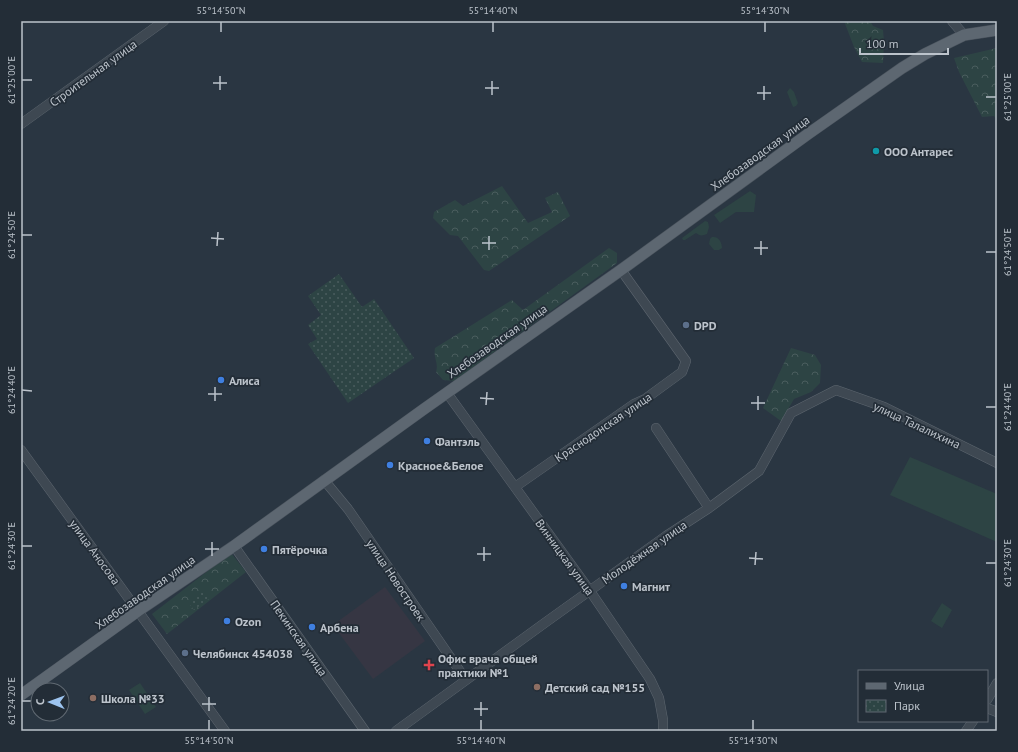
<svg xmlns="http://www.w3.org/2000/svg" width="1018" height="752" font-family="'PT Sans',sans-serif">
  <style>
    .medical { fill: #363643 }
    .green { fill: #2d4444 }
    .forest { fill: url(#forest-crowns) }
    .park { fill: url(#park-dots) }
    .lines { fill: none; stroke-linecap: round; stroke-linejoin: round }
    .minor-casing { stroke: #5d666f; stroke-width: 10 }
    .major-casing { stroke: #48515b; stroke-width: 12 }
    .minor { stroke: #3e4852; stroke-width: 9 }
    .major { stroke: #5d6771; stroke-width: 11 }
    .ticks { fill: none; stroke: #bcc3cb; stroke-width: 1.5 }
    .culture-dot { fill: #0f9aa8; stroke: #232d37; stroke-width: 1.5 }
    .service-dot { fill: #5c6f8a; stroke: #232d37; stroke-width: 1.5 }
    .shop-dot { fill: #3f7fe0; stroke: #232d37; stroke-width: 1.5 }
    .health-dot { fill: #e0444e; stroke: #232d37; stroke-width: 1.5 }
    .education-dot { fill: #8d6e63; stroke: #232d37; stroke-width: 1.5 }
    .labels { text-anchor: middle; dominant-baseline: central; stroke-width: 3.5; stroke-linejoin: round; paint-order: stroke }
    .street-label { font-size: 12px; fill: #bcc3cb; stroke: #232d37 }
    .poi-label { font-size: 12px; font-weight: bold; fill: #bcc3cb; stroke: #232d37; text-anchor: start }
    .neatline { fill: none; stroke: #bcc3cb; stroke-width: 1.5 }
    .ticks-label { font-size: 10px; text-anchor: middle; fill: #bcc3cb }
  </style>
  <defs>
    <pattern id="forest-crowns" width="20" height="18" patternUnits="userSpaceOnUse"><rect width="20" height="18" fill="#2d4444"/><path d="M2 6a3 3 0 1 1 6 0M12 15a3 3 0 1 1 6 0" fill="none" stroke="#4a5d5e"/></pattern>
    <pattern id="park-dots" width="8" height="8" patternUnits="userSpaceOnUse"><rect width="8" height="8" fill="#2d4444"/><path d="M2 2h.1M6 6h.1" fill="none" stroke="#4a5d5e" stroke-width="1.8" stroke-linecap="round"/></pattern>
  </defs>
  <rect width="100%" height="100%" fill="#2a3642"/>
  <path class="medical" d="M385,587L425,641L373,679L333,625Z"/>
  <path class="green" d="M790,88L794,92L798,103L796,106L793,107L787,92Z
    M750,191L756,195L754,212H736L720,223L714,215Z
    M705,221L708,222L709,227L707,234C702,236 700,236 696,233L685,240H683L682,238Z
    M712,237C719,236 722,243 722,248L719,250H714L709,244L710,239Z
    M910,457L997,494V542L890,495Z
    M942,603L952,610L942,628L931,621Z
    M140,683L156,707L145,714L129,690Z"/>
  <path class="forest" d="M844,21H870L873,26L883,30L884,42L883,63L862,62L854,47Z
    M997,48V120L994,116L982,117L959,72L954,58Z
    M502,186L528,223L552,212L545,198L558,192L570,216L489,271L484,270L458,236L450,235L433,218L434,212L455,200L463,206Z
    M609,248L617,253V263L454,381L443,380L436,372C439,363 433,358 435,348L512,300L523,310Z
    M791,348L815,355L821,365L820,383L811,392L794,399L781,421L763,408Z
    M231,553L246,572L167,634L152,614Z"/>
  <path class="park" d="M339,274L362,307L374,299L414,358L348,403L308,344L317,339L308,325L321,315L308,296Z
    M204,590L210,598L194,610L188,602Z"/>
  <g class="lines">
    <g class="minor-casing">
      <path id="minor" d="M952,21L964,35
        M21,124L164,21
        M447,393L590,591L650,679L659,698L663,720V731
        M656,428L709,508
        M21,450L225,731
        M324,480L348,509L466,680
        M515,487L634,404L645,399L682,372L686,361L621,270
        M234,546L365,731
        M987,700L997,683
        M987,708L997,712
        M396,731L546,622L666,536L709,508L759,471L791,413L836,390L884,407L997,463
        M966,731L973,721"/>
    </g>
    <g class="major-casing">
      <path id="major" d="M21,695L138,611L234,546L424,409L621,270L808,134L902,68L925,54L964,35L997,30"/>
    </g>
    <use href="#minor" class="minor"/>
    <use href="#major" class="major"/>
  </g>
  <path class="ticks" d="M221,32V22M493,32V22M765,32V22M22,80H32M213,83H227M485,88H499M220,90V76M757,93H771M492,95V81M986,97H996M764,100V86M22,235H32M211,238L224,239M482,243H496M217,246L218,232M754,248H768M489,250V236M986,252H996M761,255V241M22,390L32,391M208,394H222M480,398L494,399M215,401V387M751,403H765M486,405L487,392M986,407H996M758,410V396M22,546H32M205,549H219M477,554H491M212,556V542M749,558L763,559M484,561V547M986,563H996M755,565L756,552M22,701H32M202,704H216M474,709H488M209,711V697M481,716V702M209,730V720M481,730V720M753,730V720"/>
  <circle class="culture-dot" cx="876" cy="151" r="4"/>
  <g class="service-dot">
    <circle cx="686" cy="325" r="4"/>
    <circle cx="185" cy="653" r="4"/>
  </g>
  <g class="shop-dot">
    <circle cx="221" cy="380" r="4"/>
    <circle cx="427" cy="441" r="4"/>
    <circle cx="390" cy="465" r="4"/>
    <circle cx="264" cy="549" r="4"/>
    <circle cx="624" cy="586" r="4"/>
    <circle cx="227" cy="621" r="4"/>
    <circle cx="312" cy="627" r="4"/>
  </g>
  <path class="health-dot" d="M427 659h4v4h4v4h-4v4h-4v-4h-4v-4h4z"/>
  <g class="education-dot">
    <circle cx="537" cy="687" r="4"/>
    <circle cx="93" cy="698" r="4"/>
  </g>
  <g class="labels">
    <g class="street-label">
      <text transform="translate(93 73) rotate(-36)">Строительная улица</text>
      <text transform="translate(760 153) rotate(-36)">Хлебозаводская улица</text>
      <text transform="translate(497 341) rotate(-35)">Хлебозаводская улица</text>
      <text transform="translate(917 425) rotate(25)">улица Талалихина</text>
      <text transform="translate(603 427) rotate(-34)">Краснодонская улица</text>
      <text transform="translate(95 552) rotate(54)">улица Аносова</text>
      <text transform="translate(644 552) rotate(-35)">Молодёжная улица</text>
      <text transform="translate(565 557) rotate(54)">Винницкая улица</text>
      <text transform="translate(396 580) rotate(56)">улица Новостроек</text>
      <text transform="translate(145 592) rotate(-35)">Хлебозаводская улица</text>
      <text transform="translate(299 638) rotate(55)">Пекинская улица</text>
    </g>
    <g class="poi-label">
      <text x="884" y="151">ООО Антарес</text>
      <text x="694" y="325">DPD</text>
      <text x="229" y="380">Алиса</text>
      <text x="435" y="441">Фантэль</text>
      <text x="398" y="465">Красное&amp;Белое</text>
      <text x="272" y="549">Пятёрочка</text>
      <text x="632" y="586">Магнит</text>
      <text x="235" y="621">Ozon</text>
      <text x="320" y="627">Арбена</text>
      <text x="193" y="653">Челябинск 454038</text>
      <text x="438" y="658">Офис врача общей<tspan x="438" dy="14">практики №1</tspan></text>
      <text x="545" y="687">Детский сад №155</text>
      <text x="101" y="698">Школа №33</text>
    </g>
  </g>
  <rect width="1018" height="752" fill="none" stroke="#232d37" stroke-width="44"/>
  <rect x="858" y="670" width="130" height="52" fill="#232d37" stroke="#606972"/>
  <rect x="866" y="683" width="20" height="6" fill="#5d6771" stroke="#606972"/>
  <text x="894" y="690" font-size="12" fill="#bcc3cb">Улица</text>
  <rect x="866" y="700" width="20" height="12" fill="url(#park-dots)" stroke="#606972"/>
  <text x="894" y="710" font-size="12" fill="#bcc3cb">Парк</text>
  <g transform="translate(50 702) rotate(271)"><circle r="19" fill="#232d37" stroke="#606972"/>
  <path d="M0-3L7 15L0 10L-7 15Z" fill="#9dc4ef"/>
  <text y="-6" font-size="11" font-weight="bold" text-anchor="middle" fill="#bcc3cb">С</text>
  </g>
  <path d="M860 48v6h88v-6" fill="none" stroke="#bcc3cb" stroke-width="2"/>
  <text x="866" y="48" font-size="12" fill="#bcc3cb" stroke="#232d37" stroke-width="3" paint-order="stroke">100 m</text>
  <rect x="22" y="22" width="974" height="708" class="neatline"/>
  <g class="ticks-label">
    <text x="221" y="14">55°14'50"N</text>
    <text x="493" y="14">55°14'40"N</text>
    <text x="765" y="14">55°14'30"N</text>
    <text transform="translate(11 80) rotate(-90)" y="4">61°25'00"E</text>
    <text transform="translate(1007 97) rotate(-90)" y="4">61°25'00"E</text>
    <text transform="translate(11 235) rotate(-90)" y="4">61°24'50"E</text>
    <text transform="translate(1007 252) rotate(-90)" y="4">61°24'50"E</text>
    <text transform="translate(11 390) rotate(-90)" y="4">61°24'40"E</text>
    <text transform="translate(1007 407) rotate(-90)" y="4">61°24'40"E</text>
    <text transform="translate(11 546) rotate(-90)" y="4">61°24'30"E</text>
    <text transform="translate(1007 563) rotate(-90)" y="4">61°24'30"E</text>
    <text transform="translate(11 701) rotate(-90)" y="4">61°24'20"E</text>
    <text x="209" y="744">55°14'50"N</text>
    <text x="481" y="744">55°14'40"N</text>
    <text x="753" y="744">55°14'30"N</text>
  </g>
</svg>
